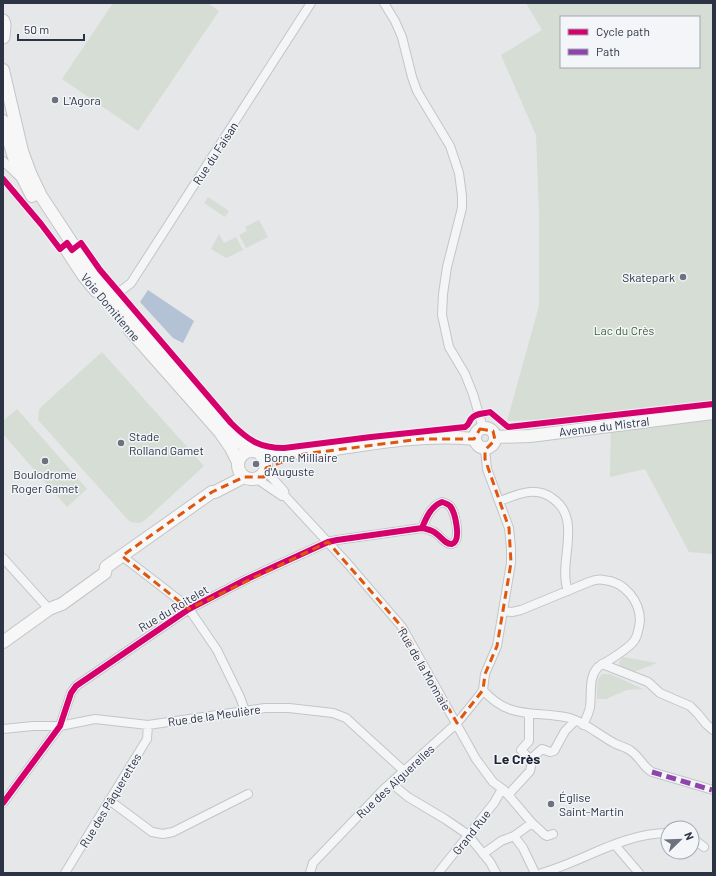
<svg xmlns="http://www.w3.org/2000/svg" width="716" height="876" font-family="Barlow,sans-serif">
  <style>
    .green { fill: #d5ddd5; fill-rule: evenodd }
    .water { fill: #b3c2d4 }
    .lines { fill: none; stroke-linecap: round; stroke-linejoin: round }
    .street-casing { stroke: #c3c5c7; stroke-width: 10 }
    .secondary-casing { stroke: #c3c5c7; stroke-width: 14 }
    .primary-casing { stroke: #c1c4c7; stroke-width: 15 }
    .street { stroke: #f4f5f6; stroke-width: 8 }
    .secondary { stroke: #f7f7f8; stroke-width: 12 }
    .primary { stroke: #f7f7f8; stroke-width: 13 }
    .quiet { stroke: #8e44ad; stroke-width: 5; stroke-dasharray: 10 5; stroke-linecap: butt }
    .cycleway-casing { stroke: #f3f5f8; stroke-width: 8 }
    .cycleway { stroke: #d6006c; stroke-width: 6 }
    .marked { fill: none; stroke: #df570f; stroke-width: 3; stroke-dasharray: 8 5; stroke-linejoin: round }
    .poi-dot { fill: #6c727e; stroke: #f3f5f8; stroke-width: 1.5 }
    .labels { text-anchor: middle; dominant-baseline: central; stroke-width: 3; stroke-linejoin: round; paint-order: stroke }
    .poi-label { font-size: 12px; fill: #2b3344; stroke: #f3f5f8; text-anchor: start }
    .street-label { font-size: 12px; fill: #2b3344; stroke: #f3f5f8 }
    .park-label { font-size: 12px; fill: #3e6038; stroke: #f3f5f8 }
    .quarter-label { font-size: 14px; font-weight: bold; fill: #1d2435; stroke: #f3f5f8 }
  </style>
  <rect width="100%" height="100%" fill="#e5e7e9"/>
  <path class="green" d="M113,3H208L219,11L138,131L62,79Z
    M526,3H713V554L689,552L645,469L610,477L611,417L507,421L539,306V213L536,135L501,55L542,30ZM561,17H699V67H561Z
    M208,197L229,211L225,217L204,203Z
    M259,220L268,237L246,248L239,235L247,231L245,227Z
    M219,234L224,243L236,237L243,250L226,258L211,249Z
    M102,352L204,466L144,521L139,523L130,522L38,420L39,410L42,406Z
    M17,409L87,489L67,507L3,434V421Z
    M623,657L657,663L634,672L620,666L619,662Z
    M603,674H610L643,689L627,690L606,699H597C597,690 595,678 603,674Z"/>
  <path class="water" d="M148,290L194,321L183,343L173,338L140,302Z"/>
  <g class="lines">
    <g class="street-casing">
      <path id="street" d="M384,3L395,21L402,37L412,77L417,91L450,146L459,173L462,196V208L447,267L443,294L442,315L449,347L465,374L473,394L483,428
        M3,161L20,177
        M113,297L131,283L311,3
        M265,470L284,491L285,496L348,564L402,627L476,759L493,782L504,790L532,823L545,835L547,836L553,834
        M257,479L282,496H285
        M500,501C518,494 535,486 552,498C584,519 557,562 568,591
        M122,556L179,600L189,609L217,650L240,697L245,711
        M3,558L49,609
        M503,611L512,612L521,610L589,582C594,580 599,579 604,580C625,582 640,601 640,621C639,627 638,636 634,641C626,651 609,660 598,667C588,678 592,693 590,707C589,713 586,719 583,725
        M602,664L648,682L660,693L690,706L698,714L706,724L713,730
        M483,690C508,719 532,711 565,717C582,720 599,735 614,743C619,746 626,747 631,751C640,757 643,767 652,772L713,790
        M529,714V741L521,750L532,761
        M3,729L33,726H60L95,719L148,725L265,708H289L333,713L346,718L404,771
        M391,783L408,797L445,819L467,834L490,862L496,873
        M508,795L530,771L533,757L542,749L550,752L554,751L565,731L575,721
        M109,800L152,832L163,834L173,832L248,794
        M3,803L60,726L71,693L76,686L189,609L247,579L328,542L337,540L422,528C427,529 431,530 434,532C440,535 445,545 452,544C462,541 455,512 450,506C448,504 445,503 442,502C431,506 426,518 422,528
        M514,836L523,848L535,873
        M692,838L704,847
        M615,845L639,873
        M483,854L501,841L514,836L532,823
        M65,873L147,739L148,725
        M310,873L313,863L384,789L457,723L479,696L483,690L485,674L497,646L511,563V548L509,528L487,469L485,449
        M438,873L494,803L502,789
        M542,873C584,861 623,833 668,833"/>
    </g>
    <g class="secondary-casing">
      <path id="secondary" d="M3,70L22,151L30,173L41,196L93,275L237,439L250,451
        M3,121L16,164L32,196
        M66,249L83,275L96,291
        M129,329L220,432L231,448L238,462
        M475 438a10 10 0 1 1 20 0a10 10 0 1 1-20 0Z
        M496,437L530,436L713,413
        M238 465a14 14 0 1 1 28 0a14 14 0 1 1-28 0Z
        M261,455H281L301,452L304,454C358,446 420,433 475,439
        M3,642L49,609L62,604L105,573L106,567L212,492H215L244,477"/>
    </g>
    <g class="primary-casing">
      <path id="primary" d="M3,21L4,25L3,37"/>
    </g>
    <use href="#street" class="street"/>
    <use href="#secondary" class="secondary"/>
    <use href="#primary" class="primary"/>
    <path class="quiet" d="M652,772L712,790"/>
    <g class="cycleway-casing">
      <path id="cycleway" d="M3,179L41,224L60,249L67,243L72,250L81,243L100,270L231,423C248,440 259,448 284,448L371,437L465,427C469,425 469,422 471,419C475,413 484,414 490,412L508,427L713,404
        M3,803L60,726L71,693L76,686L189,609L247,579L328,542L337,540L422,528C427,529 431,530 434,532C440,535 445,545 452,544C462,541 455,512 450,506C448,504 445,503 442,502C431,506 426,518 422,528"/>
    </g>
    <use href="#cycleway" class="cycleway"/>
  </g>
  <path class="marked" d="M480,429L493,431L495,440L485,450V459L509,528L511,563L497,646L485,674L483,690L457,723L402,627L328,542L189,609L122,556L212,492L244,477H264L266,468L304,454L421,439H474Z"/>
  <g class="poi-dot">
    <circle cx="55" cy="100" r="4"/>
    <circle cx="683" cy="277" r="4"/>
    <circle cx="121" cy="443" r="4"/>
    <circle cx="45" cy="461" r="4"/>
    <circle cx="256" cy="464" r="4"/>
    <circle cx="551" cy="804" r="4"/>
  </g>
  <g class="labels">
    <g class="poi-label">
      <text x="63" y="100">L'Agora</text>
      <text x="675" y="277" text-anchor="end">Skatepark</text>
      <text x="129" y="436">Stade<tspan x="129" dy="14">Rolland Gamet</tspan></text>
      <text x="264" y="457">Borne Milliaire<tspan x="264" dy="14">d'Auguste</tspan></text>
      <text x="45" y="474" text-anchor="middle">Boulodrome<tspan x="45" dy="14">Roger Gamet</tspan></text>
      <text x="559" y="797">Église<tspan x="559" dy="14">Saint-Martin</tspan></text>
    </g>
    <g class="street-label">
      <text transform="translate(215 153) rotate(-57)">Rue du Faisan</text>
      <text transform="translate(111 307) rotate(50)">Voie Domitienne</text>
      <text transform="translate(604 426) rotate(-7)">Avenue du Mistral</text>
      <text transform="translate(173 608) rotate(-31)">Rue du Roitelet</text>
      <text transform="translate(425 669) rotate(60)">Rue de la Monnaie</text>
      <text transform="translate(214 715) rotate(-8)">Rue de la Meulière</text>
      <text transform="translate(395 781) rotate(-43)">Rue des Aiguerelles</text>
      <text transform="translate(110 800) rotate(-59)">Rue des Pâquerettes</text>
      <text transform="translate(471 832) rotate(-52)">Grand Rue</text>
    </g>
    <g class="park-label">
      <text x="624" y="330">Lac du Crès</text>
    </g>
    <g class="quarter-label">
      <text x="517" y="758">Le Crès</text>
    </g>
  </g>
  <rect width="716" height="876" fill="none" stroke="#2b3344" stroke-width="8"/>
  <rect x="560" y="16" width="140" height="52" fill="#f3f5f8" stroke="#a3a7b0"/>
  <rect x="568" y="29" width="20" height="6" fill="#d6006c" stroke="#a3a7b0"/>
  <text x="596" y="36" font-size="12" fill="#2b3344">Cycle path</text>
  <rect x="568" y="49" width="20" height="6" fill="#8e44ad" stroke="#a3a7b0"/>
  <text x="596" y="56" font-size="12" fill="#2b3344">Path</text>
  <g transform="translate(680 840) rotate(67)"><circle r="19" fill="#f3f5f8" stroke="#a3a7b0"/>
  <path d="M0-3L7 15L0 10L-7 15Z" fill="#6c727e"/>
  <text y="-6" font-size="11" font-weight="bold" text-anchor="middle" fill="#2b3344">N</text>
  </g>
  <path d="M18 34v6h66v-6" fill="none" stroke="#2b3344" stroke-width="2"/>
  <text x="24" y="34" font-size="12" fill="#2b3344" stroke="#f3f5f8" stroke-width="3" paint-order="stroke">50 m</text>
</svg>
